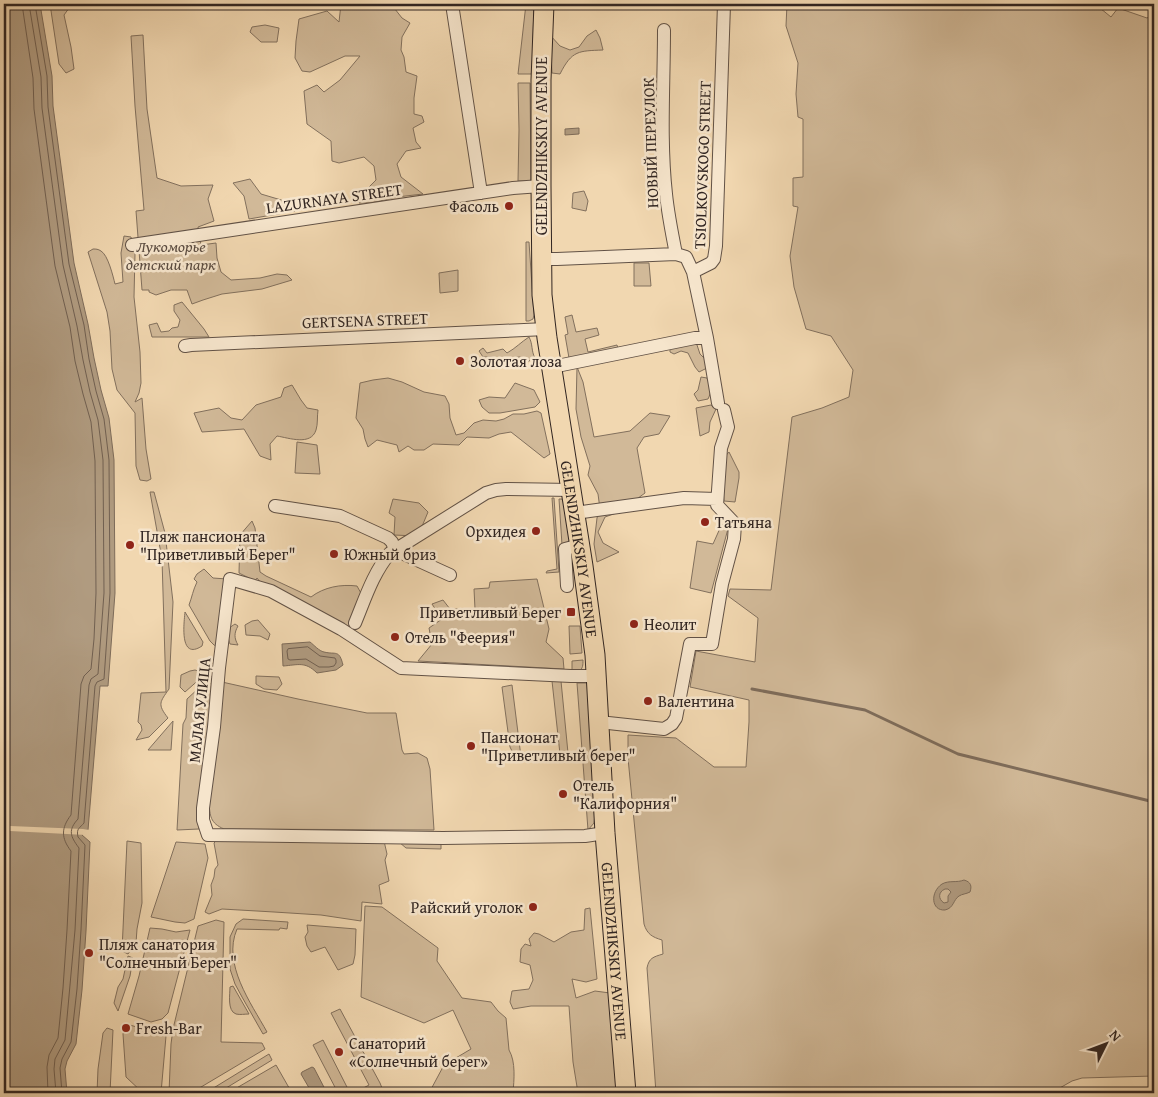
<svg xmlns="http://www.w3.org/2000/svg" width="1158" height="1097" font-family="'Gentium Book Plus',serif">
  <style>
    .green { fill: #d1b998; stroke: #82705d }
    .water { fill: #b09b80; stroke: #7e6c5a; fill-rule: evenodd }
    .pier { fill: #f1d7b0 }
    .lines { fill: none; stroke-linecap: round; stroke-linejoin: round }
    .shore { stroke: #716051; stroke-width: 1 }
    .stream { stroke: #7e6c5a; stroke-width: 3 }
    .minor-casing { stroke: #625246; stroke-width: 14 }
    .primary-casing { stroke: #322622; stroke-width: 21 }
    .minor { stroke: #f6e5cc; stroke-width: 12 }
    .primary { stroke: #f1d7b0; stroke-width: 19 }
    .poi-dot { fill: #8f2418; stroke: #f6e5cc; stroke-width: 2 }
    .labels { text-anchor: middle; dominant-baseline: central; stroke-width: 5; stroke-linejoin: round; paint-order: stroke }
    .street-label { font-size: 16px; fill: #322622; stroke: #f6e5cc }
    .poi-label { font-size: 16px; fill: #322622; stroke: #f6e5cc; text-anchor: start }
    .park-label { font-size: 16px; font-style: italic; fill: #5a4b40; stroke: #f6e5cc }
  </style>
  <rect width="100%" height="100%" fill="#f1d7b0"/>
  <filter id="stains"><feTurbulence type="fractalNoise" baseFrequency=".004" numOctaves="4"/><feColorMatrix values="0 0 0 0 .2 0 0 0 0 .09 0 0 0 0 .02 0 0 0 .5 -.17"/></filter>
  <radialGradient id="worn" r=".72"><stop offset=".6" stop-color="#630" stop-opacity="0"/><stop offset="1" stop-color="#630" stop-opacity=".3"/></radialGradient>
  <path class="green" d="M50,4H72L64,15L71,47L74,69L66,73L59,64Z
    M341,4H391L402,18L410,23L402,37L401,50L404,57L406,72L417,76L414,98V114L422,116L424,122L413,128L416,142L421,148L406,151L397,164L401,177L423,194L397,197L371,203H359L366,190L376,180L374,166L364,157L339,163L332,161L331,141L307,124L304,91L317,85L324,92L340,80L360,56H345L310,72L302,71L295,58L296,41L299,19L327,11L339,22Z
    M526,4H534L532,74H518Z
    M787,4H1095L1111,17L1118,8L1147,18L1154,14V1076L1082,1078L1072,1081L1051,1093H656L647,968C649,958 653,957 663,954L662,940C652,937 647,934 644,924L628,758V735L676,738L714,767H746L749,722V700L690,687L696,651L755,662L758,618L728,596L730,589L771,590L792,417L822,408L849,397L853,370L831,336L806,329L794,287L790,256L798,207L793,206V178L803,177V119L798,117L796,94L798,63L786,26Z
    M265,25L279,28L277,42H261L250,32L252,27Z
    M596,30L600,38L603,50C579,51 572,50 560,74L552,73L550,35L560,46L570,50L579,47L587,36Z
    M143,35L147,109L157,178L181,186L213,185L208,199L214,221L198,227L201,245L216,243L217,258L221,272L231,280L260,278L277,274L287,275L292,280L262,289L222,294L203,300L192,304L187,290H171L156,295L149,292V290H142L136,211L144,210L135,106L131,36Z
    M518,83H530L531,181H518L519,130Z
    M250,179L261,194L298,205L295,211L249,219L244,196L233,183Z
    M584,191L588,201L586,211L572,208L573,193Z
    M124,236L131,237L135,254L134,297L140,352L141,383L139,393L135,402L142,398L146,449L151,479L147,481L140,480L136,466L135,413L117,390L112,369L110,331L107,312L88,252L93,249C96,249 98,249 101,251C108,255 113,276 115,284L123,282L121,253Z
    M526,242H529L534,315L533,319L529,321H526Z
    M634,263H649L651,286H634Z
    M458,270V291L440,293L439,273Z
    M182,302L204,329L209,337H152L149,325L157,323L161,332L169,331L172,328L178,327L180,320L174,311V305Z
    M572,315L576,332L597,328L599,335L585,339L588,352L617,345L618,349L569,358L565,335L568,334L565,317Z
    M529,337C533,344 531,351 535,358L527,362L520,357L499,359L491,357H483L479,351L483,348L487,353L503,349L507,353C516,348 521,342 529,337Z
    M693,341L697,345L700,354L707,361V368L699,372L695,367L688,353L681,351L674,354L670,352V347Z
    M577,367L583,382L594,437L630,431L650,413L670,416L659,434L644,437L637,448L645,493L619,512L605,517L598,532L603,543L619,552L597,562L594,544L597,518L600,509L598,494L588,475L590,466L581,437L576,409Z
    M701,377L707,378C711,386 712,391 708,399L698,401L694,394L698,390Z
    M388,378L402,382L424,392L445,396L449,404L450,418L456,435L464,433L474,423L483,420L496,421L504,419L513,414H524L537,411L541,413L550,454L544,458L511,432L499,434L489,438L467,437L459,445L433,444L424,450H414L408,446L399,452L397,445L377,440L368,447L365,439L363,429L356,418L360,383L373,380Z
    M515,383L534,390L540,402L535,407L500,413H489L482,407L479,400L489,397L505,398Z
    M292,385L301,400L307,408L318,410C317,416 318,424 316,430C311,446 289,438 277,436L270,444L271,460L260,456L244,429L202,432L194,413L219,408L231,418L242,420L256,405L281,397L284,388Z
    M711,405L716,409L710,422L709,432L700,436L696,408Z
    M297,442L317,445L320,474L295,473Z
    M729,452L739,472V478L735,502L724,501L721,461Z
    M150,492H154L165,533L173,602L169,689C160,702 157,704 168,718L149,737L136,740L142,730L141,725L138,722L141,693L166,692L162,559Z
    M552,498H554L559,572L546,573L547,571L557,569Z
    M393,499L419,503L428,512L423,524L416,536L394,535L395,517L389,513Z
    M559,499H562L565,505L572,540L562,545Z
    M252,521L255,528L260,572L266,576L311,597C324,587 341,584 357,586L362,595L352,626L347,629L261,583L257,578L255,581L239,573L240,535Z
    M726,521H730L711,593L690,588L697,541L713,544L721,526Z
    M204,569L213,578L227,579L218,647L214,645L210,641L189,605C192,597 193,590 197,582L194,579L197,574Z
    M537,579L549,629L546,642L563,658L564,669L418,661L432,644L429,628L442,619L432,604L443,600L450,609H475L474,589L489,588L490,582Z
    M185,612L203,642L202,646C179,661 184,623 185,612Z
    M258,620L270,634L268,640L260,636L246,635L245,625L252,621Z
    M235,624L238,626C234,633 234,638 238,645L230,644C227,634 225,630 235,624Z
    M569,626H580L582,653L570,654Z
    M583,660C583,665 583,668 579,672H572V661Z
    M195,670L201,672L202,677L185,692L180,687L181,675L190,671Z
    M214,674L203,770L199,829L177,830L183,724L186,718L187,699Z
    M256,676L279,677L282,684L277,690L264,689L256,684Z
    M552,681H561L568,753L560,754Z
    M222,682L298,699L367,713H396L402,750L404,754L418,753L427,758L430,769L434,830L224,829C210,823 210,816 209,802Z
    M577,683H589L595,814L594,823L588,830Z
    M512,685L521,757H515L510,747L502,687Z
    M173,721L171,750H148Z
    M219,838L384,841L387,854L385,860L389,881L379,885L382,904L362,902L361,921L321,915L274,912L222,909L209,914L205,912L212,895L211,885L214,877L215,869L218,865L214,843Z
    M127,841L141,843L142,903L137,929L136,943L128,954L122,951Z
    M441,841V849L406,848L399,842Z
    M176,842L205,844L208,858L194,919L185,923L175,922L151,917Z
    M365,906L382,907L438,948L437,961L462,998L491,1002L498,1011L506,1018L509,1050C516,1062 514,1080 513,1093H429L444,1065L471,1049L453,1010L424,1023L361,997Z
    M590,908L597,979L586,982L572,979L576,998L595,991L610,993L618,1093H578L573,1062L569,1006H531L513,1009L510,1002L512,991L529,989L533,980L530,965L520,962L521,949L525,944L531,946L529,939L534,933L539,934L554,942L571,932L584,930L585,909Z
    M243,919L288,922L287,929L280,928L279,930L237,929C222,964 251,1003 267,1032L263,1034L242,997L235,984L230,969V937L236,924Z
    M216,920L224,922L221,1042L262,1043L265,1049L191,1093H169L171,1044L173,1029L198,926Z
    M307,925L356,929L355,955L353,964L338,970L325,947L311,952L307,946L305,937L308,932Z
    M150,928L162,929L176,932L190,930L168,1013L162,1019L151,1022L128,1014L139,976Z
    M128,956L133,958L130,976L118,1011L114,1003L118,987L123,979Z
    M233,986L249,1014C245,1014 240,1015 236,1014C227,1011 230,994 230,987Z
    M340,1009L380,1083L382,1088V1093H354L369,1085L331,1013Z
    M130,1025L166,1036L161,1093H143L126,1077L123,1034L125,1027Z
    M107,1028L113,1030L110,1093H97L98,1069L103,1033Z
    M323,1040L350,1093H338L313,1045Z
    M269,1054L272,1060L218,1093H208L207,1092Z
    M276,1065L292,1093H228Z"/>
  <path class="water" d="M4,4H40L52,76L53,106L74,263L88,324L94,358L101,390L109,418L114,460L115,593L108,686H100L88,830H83L82,835L90,842L86,931L82,990L76,1044L67,1061L65,1069L67,1093H4Z
    M579,128V134L565,135V129Z
    M310,642C314,645 319,651 324,652C336,655 339,649 343,665L336,670L317,673C305,661 298,665 283,666L282,644Z
    M964,880C971,882 972,886 970,892C966,894 962,894 959,896C953,900 954,908 945,910C931,911 930,892 942,884C949,880 957,883 964,880ZM945,889H948L951,892L948,896V902L944,903C938,899 938,892 945,889Z
    M312,1067L314,1068L327,1093H312L301,1074L302,1072Z"/>
  <path class="pier" d="M10,826L83,829L91,830L89,832H85L86,835L10,831Z"/>
  <g class="lines">
    <path class="shore" d="M22,4L33,78L34,109L55,266L70,327L75,361L83,394L91,422L95,461L96,593L94,639L91,669L84,676L81,684L71,815C61,828 61,838 71,851L67,930L63,988L58,1038L49,1055L47,1067L48,1093
      M29,4L41,77L42,108L63,265L77,326L83,360L90,392L98,420L103,460L104,593L98,674L91,679L89,685L78,819C68,830 70,836 79,848L75,930L65,1040L55,1059L54,1069L56,1093
      M35,4L47,76L48,107L69,264L84,325L89,359L96,391L104,419L109,460L110,593L104,679L97,682L95,686L84,823C80,828 76,828 78,837L85,845L81,930L77,989L71,1042L62,1059L60,1068L62,1093
      M308,647L320,656L335,658L336,660V663L334,666L329,667H319L306,659L290,660L288,659L287,651L288,649Z"/>
    <path class="stream" d="M752,689L865,710L958,754L1154,802"/>
    <g class="minor-casing">
      <path id="minor" d="M452,4L481,193
        M664,30C664,84 660,140 666,194C668,214 672,234 676,254
        M132,245L513,188L541,186
        M541,259H557L676,254L686,257L693,272L707,338L718,403
        M693,272L711,263L714,259L716,246L724,4
        M185,346L191,345L546,329
        M552,367L695,338H707
        M275,506L340,516L388,538L392,542L395,550L450,575
        M575,513L684,498L717,499
        M567,586L565,549L580,545
        M355,623C365,599 373,573 390,553L486,493L496,490L506,489L572,490
        M596,676H571L401,668L341,629L271,591L230,579L219,668L214,727L203,808V820L208,835L443,838L585,836L605,833
        M599,722L664,729L672,724L676,718L690,644H712L722,584L734,539L735,524L717,505L721,448L728,427L724,410"/>
    </g>
    <g class="primary-casing">
      <g id="primary">
        <path id="s1" d="M544,4L541,80V186L542,295L547,338L583,566L595,655L605,833L626,1093"/>
      </g>
    </g>
    <use href="#minor" class="minor"/>
    <use href="#primary" class="primary"/>
  </g>
  <g class="poi-dot">
    <circle cx="509" cy="206" r="5"/>
    <circle cx="460" cy="361" r="5"/>
    <circle cx="705" cy="522" r="5"/>
    <circle cx="536" cy="531" r="5"/>
    <circle cx="130" cy="545" r="5"/>
    <circle cx="334" cy="554" r="5"/>
    <rect x="566" y="607" width="10" height="10" rx="2.5"/>
    <circle cx="634" cy="624" r="5"/>
    <circle cx="395" cy="637" r="5"/>
    <circle cx="648" cy="701" r="5"/>
    <circle cx="471" cy="746" r="5"/>
    <circle cx="563" cy="794" r="5"/>
    <circle cx="533" cy="907" r="5"/>
    <circle cx="89" cy="953" r="5"/>
    <circle cx="126" cy="1028" r="5"/>
    <circle cx="339" cy="1052" r="5"/>
  </g>
  <g class="labels">
    <g class="street-label">
      <text transform="translate(650 143) rotate(-92)">НОВЫЙ ПЕРЕУЛОК</text>
      <text transform="translate(541 146) rotate(-90)">GELENDZHIKSKIY AVENUE</text>
      <text transform="translate(702 165) rotate(-88)">TSIOLKOVSKOGO STREET</text>
      <text transform="translate(334 198) rotate(-8)">LAZURNAYA STREET</text>
      <text transform="translate(365 320) rotate(-2)">GERTSENA STREET</text>
      <text stroke="none"><textPath href="#s1" startOffset="548">GELENDZHIKSKIY AVENUE</textPath></text>
      <text transform="translate(199 710) rotate(-84)">МАЛАЯ УЛИЦА</text>
      <text stroke="none"><textPath href="#s1" startOffset="952">GELENDZHIKSKIY AVENUE</textPath></text>
    </g>
    <g class="poi-label">
      <text x="499" y="206" text-anchor="end">Фасоль</text>
      <text x="470" y="361">Золотая лоза</text>
      <text x="715" y="522">Татьяна</text>
      <text x="526" y="531" text-anchor="end">Орхидея</text>
      <text x="140" y="536">Пляж пансионата<tspan x="140" dy="18">"Приветливый Берег"</tspan></text>
      <text x="344" y="554">Южный бриз</text>
      <text x="561" y="612" text-anchor="end">Приветливый Берег</text>
      <text x="644" y="624">Неолит</text>
      <text x="405" y="637">Отель "Феерия"</text>
      <text x="658" y="701">Валентина</text>
      <text x="481" y="737">Пансионат<tspan x="481" dy="18">"Приветливый берег"</tspan></text>
      <text x="573" y="785">Отель<tspan x="573" dy="18">"Калифорния"</tspan></text>
      <text x="523" y="907" text-anchor="end">Райский уголок</text>
      <text x="99" y="944">Пляж санатория<tspan x="99" dy="18">"Солнечный Берег"</tspan></text>
      <text x="136" y="1028">Fresh-Bar</text>
      <text x="349" y="1043">Санаторий<tspan x="349" dy="18">«Солнечный берег»</tspan></text>
    </g>
    <g class="park-label">
      <text x="171" y="246">Лукоморье<tspan x="171" dy="18">детский парк</tspan></text>
    </g>
  </g>
  <rect width="1158" height="1097" fill="none" stroke="#f1d7b0" stroke-width="20"/>
  <rect x="5" y="5" width="1148" height="1087" fill="none" stroke="#322622" stroke-width="2.5"/>
  <rect x="10" y="10" width="1138" height="1077" fill="none" stroke="#322622"/>
  <g transform="translate(1106 1044) rotate(48)" stroke="#f6e5cc" stroke-width="4" paint-order="stroke">
  <path d="M0-4L9 19L0 12L-9 19Z" fill="#322622"/>
  <text y="-8" font-size="14" font-weight="bold" text-anchor="middle" fill="#322622">N</text>
  </g>
  <rect width="100%" height="100%" filter="url(#stains)"/>
  <rect width="100%" height="100%" fill="url(#worn)"/>
</svg>
